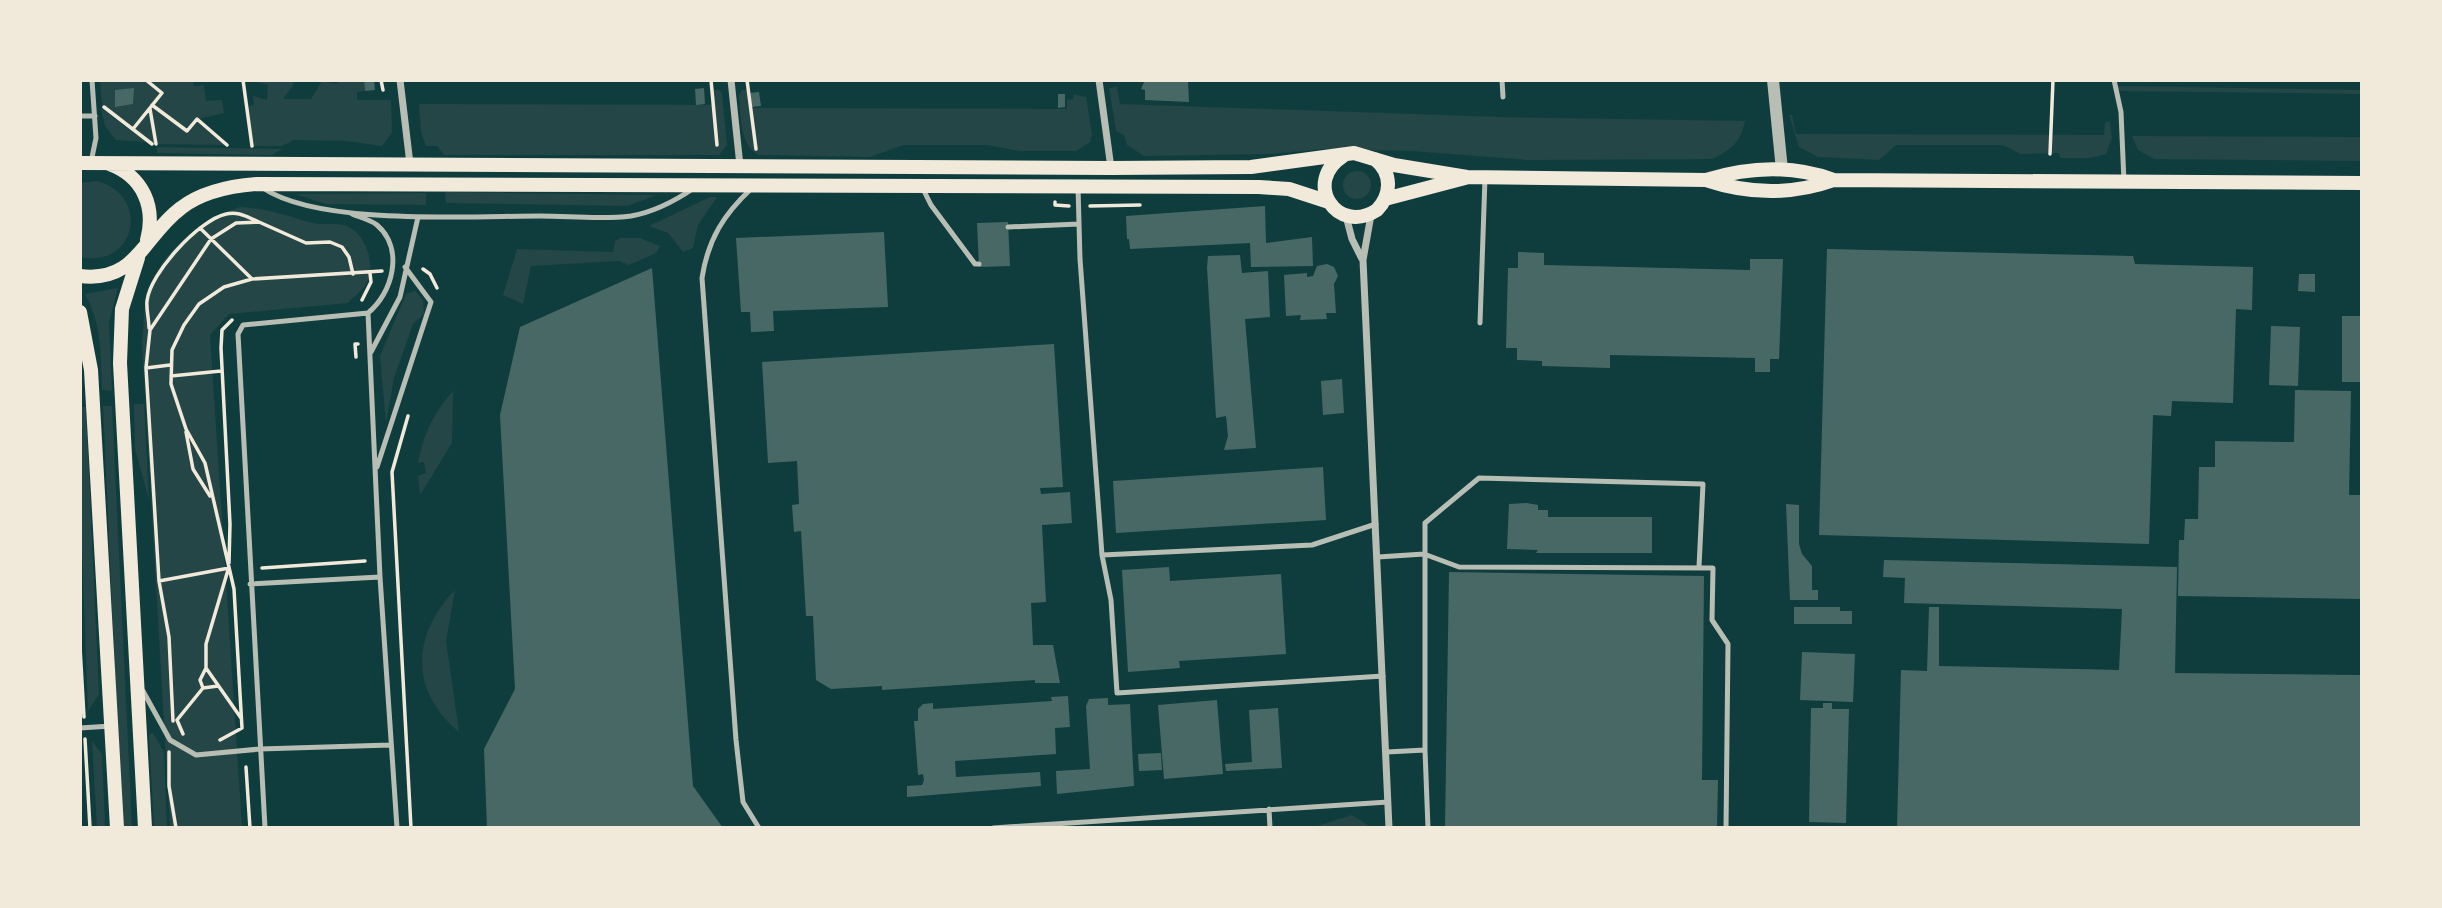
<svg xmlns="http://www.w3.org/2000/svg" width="2442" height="908" font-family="'Fira Sans Condensed',sans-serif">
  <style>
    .green { fill: #244646 }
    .building { fill: #486865 }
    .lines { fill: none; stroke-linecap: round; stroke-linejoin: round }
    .path { stroke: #f1e9da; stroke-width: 3.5 }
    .service { stroke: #b8beb3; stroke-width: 5 }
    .minor { stroke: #b8beb3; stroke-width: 7 }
    .tertiary { stroke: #b8beb3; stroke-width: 12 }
    .secondary { stroke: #f1e9da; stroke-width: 14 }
  </style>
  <rect width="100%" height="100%" fill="#0f3d3e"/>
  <path class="green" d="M100,80H193L194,86L204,85L206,101L222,100L224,113L198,119L227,145L152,144L102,105Z
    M254,81H291L294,84L283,99H311L322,81L336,84L339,81H364L365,91L357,92V100H391L392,133L382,146L347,141L294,140L282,146H252L247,107L254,105L253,96L267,100L268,85Z
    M2117,86L2361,90L2362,94L2117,91Z
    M1117,87L1120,104L1501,117L1745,121C1741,142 1731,150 1712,159L1528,160L1412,151L1323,149L1269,154L1144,156L1127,145L1124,135L1116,131L1109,88Z
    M712,90H720L722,94L727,145L719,155H444L437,146H426L421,132L419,104L713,105Z
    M742,90H748L751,108L1057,109H1067V100L1074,99L1073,94L1086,97L1092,134L1090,142L1076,151H1020L987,145H904L870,157L759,155C739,146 741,114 739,95Z
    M101,108L146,142L116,140L105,126Z
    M1789,115H1792L1796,134L2104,135L2105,122H2110L2112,138L2106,154L2090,158H2060L2059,153L2021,154L2003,145H1896L1879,160L1818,157L1799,147Z
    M2132,136L2361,137V161L2154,159L2138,150Z
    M157,147L282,149L272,155L157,153Z
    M1343 185a14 14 0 1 1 28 0a14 14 0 1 1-28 0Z
    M97,181C152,196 135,269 81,257V183Z
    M445,192L657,195L627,206L446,203Z
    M426,193V205L326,204L295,194Z
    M710,197H717L698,225L693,248L683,252L668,233L649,226Z
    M240,207C266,208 285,215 309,222C321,226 336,222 347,226C366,234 376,265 367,283C363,290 353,297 348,303L229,314L210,335L242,827H170L142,343C144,327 143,305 149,289C163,249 202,220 240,207Z
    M621,238H640L660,246L656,253L629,265L619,261L531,266L523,304L503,295L517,249L613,252L615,241Z
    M118,288L109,322L112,391L102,390C101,356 102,325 85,294Z
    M415,291L423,300L424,314L413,324L394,378L386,423L380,356L406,294Z
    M453,391L452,443L420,495L418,476L426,473L424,462L418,463C424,433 433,414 453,391Z
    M134,404H144L149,500L135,449Z
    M103,406H112L132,827H122Z
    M81,407H86L99,694L88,711L81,524Z
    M455,590L446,641L459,732C409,690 412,635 455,590Z
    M153,733L164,752L167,827H154L149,734Z
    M92,741L102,754L105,827H97Z
    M1352,815L1371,827H1314Z"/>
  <path class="building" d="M364,80H374L375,90L365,91Z
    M1145,80H1188L1189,102L1145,100V90L1141,89Z
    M134,88L133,104L115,107V90Z
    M704,88L705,104L696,105L695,89Z
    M759,92L761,106L751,107L750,93Z
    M1058,94H1065V107L1058,108Z
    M1265,206L1266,243L1312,237L1313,266L1251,267L1250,243L1130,249L1129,239H1127L1126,216Z
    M1008,222L1010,266L979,267L977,223Z
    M884,232L888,307L773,311L774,331L751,332L750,312H741L736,238Z
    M1827,249L2133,256L2135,264L2253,267L2252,310L2236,309L2233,403L2172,401L2171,416L2153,415L2149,544L1819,535Z
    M1518,252L1544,253V265L1750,270V259H1783L1779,359H1770V372H1755V358L1610,355V368L1542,366V361L1517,360V348H1506L1508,268H1518Z
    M1240,255L1242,273L1268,271L1270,317L1245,319L1256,448L1224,450L1228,436L1226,416L1216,418L1207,267L1208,256Z
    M1327,264L1334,267L1338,276L1334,284L1336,313H1326L1327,319L1300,320L1301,315L1286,316L1284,275L1307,273V277L1313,276L1317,266Z
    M652,268L693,786L723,828H487L484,749L515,689L500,415L520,327Z
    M2299,274H2315V292L2298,291Z
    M2342,316H2362V382H2342Z
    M2271,326L2300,327L2298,386L2269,385Z
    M1054,344L1063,487L1040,488L1041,494L1070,492L1072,523L1042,525L1046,602L1031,603L1033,645H1053L1060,683H1035V680L882,690V686L831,689L816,680L813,616H806L801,531L794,532L792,505L799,504L797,461L768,463L762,362Z
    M1342,379L1344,413L1323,415L1321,381Z
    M2295,390L2351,391L2349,495H2362V599L2178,596L2179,540H2184L2185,519H2198L2199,467H2215V441L2294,442Z
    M1323,467L1326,520L1116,533L1113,481Z
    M1527,503L1538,505V510H1548V517H1652V553H1536L1538,550L1507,549L1509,504Z
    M1786,504L1799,505V544L1802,554L1812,566V590H1818V600H1790Z
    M1884,560L2177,567L2175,673L2362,675V828H1897L1901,670L1927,671L1929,607H1939V666L2119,670L2122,609L1904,603L1905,578L1883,577Z
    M1169,567L1170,581L1281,574L1286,654L1179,661L1180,668L1128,672L1122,570Z
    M1449,572L1704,576L1702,780H1718L1717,828H1445Z
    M1794,607H1840V611H1852V624H1794Z
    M1802,652L1855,654L1853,702L1800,700Z
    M1068,696L1070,727L1055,728L1056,754L955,761L956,777L1040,772L1041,786L907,797V786L922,785L924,780L923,774L918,775L914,721H918V709L923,704L933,703V709L1052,701L1051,697Z
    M1108,698V705L1130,704L1134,786L1057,794L1056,771L1090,769L1086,706L1089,699Z
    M1217,700L1223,774L1164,779L1158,705Z
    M1823,703H1832V709H1849L1846,823L1809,822L1811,708H1823Z
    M1278,708L1282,768L1226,771L1225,764L1252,762L1249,710Z
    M1161,753L1162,770L1139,771L1138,754Z"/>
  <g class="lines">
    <path class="path" d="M243,80L252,146
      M381,80L383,90
      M711,80L717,145
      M747,80L756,149
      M152,105L187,131L197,119L227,145
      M104,107L152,144
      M150,109L156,144
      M133,129L162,93L146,80
      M2050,154L2053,80
      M1055,202V205L1069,206
      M1090,206L1140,205
      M200,228L251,278
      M423,269L430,274L437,288
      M362,300L371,282L370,273
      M149,328C149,319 146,309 147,301C150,273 199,220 226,214C238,211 247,217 257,221
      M356,357L355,344H358
      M146,368L170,365
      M171,376L221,371
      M408,416L392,472L411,828
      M186,432L193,469L210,496
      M229,563L230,524L221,348L222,330L232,320
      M262,568L365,561
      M159,581L229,568
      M80,647L84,717
      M206,668L241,718
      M203,688L218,686
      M177,720L183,734
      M177,720L203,688L200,680L206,668V644L228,570
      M173,721L169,637L159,581L146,368L150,330L211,239L236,223L259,222L306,243L330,242L342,247L349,257L353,274
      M85,739L90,828
      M220,740L242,728L234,589L205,463L186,429L171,384L172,350L184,325L199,304L224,287L252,279L382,271
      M169,752V786L176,828
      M246,767L250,828"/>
    <path class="service" d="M1502,80L1503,97
      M2114,80L2121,112L2124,182
      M80,116H95
      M91,162L96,138L92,80
      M1078,187L1080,259L1102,555L1111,600L1117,693L1383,676
      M263,188C319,226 471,216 540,216C569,216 602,220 631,216C654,212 675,201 694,188
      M752,188C724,214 708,239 702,278L736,740L743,802L759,828
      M923,189L931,205L975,264H979
      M352,214C359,217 371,220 377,225C405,249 392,294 368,313
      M1008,227L1079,224
      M1480,323L1485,178
      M371,352L400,297L418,217
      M377,467L431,302L405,267
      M1102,555L1312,545L1376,524
      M1378,557L1424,554L1459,567L1713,568L1712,620L1728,644L1726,828
      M250,584L380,577
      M143,691L170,740L196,755L260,749L390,745
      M80,728L111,726
      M1387,752L1425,750
      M1269,809L1270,828
      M265,828L238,334L243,325L368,313L380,577L397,828
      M993,828L1388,802
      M1428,828L1425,750V523L1479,478L1703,484L1699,567"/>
    <path class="minor" d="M400,80L410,164
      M731,80L740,166
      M1099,80L1111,168
      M1371,215L1363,260L1389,828
      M1346,216L1352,239L1362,259"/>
    <path class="tertiary" d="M1773,80L1782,170"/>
    <path class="secondary" d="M1343,156C1302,182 1337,236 1377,210C1392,194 1392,173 1375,159
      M80,163L1111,168L1251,167L1354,153L1394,165L1467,177L1706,180C1748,194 1792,195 1834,180L2362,183
      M109,164C143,176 156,207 147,240
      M1706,180C1748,167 1793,165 1834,180
      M1385,199L1465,178
      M138,258L122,309L120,363L145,828
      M80,276C137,283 143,236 181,208C203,191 231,186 257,184L1259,187L1289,189L1329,202
      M80,312L91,370L117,828"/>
  </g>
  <rect width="2442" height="908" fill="none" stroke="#f1e9da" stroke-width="164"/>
</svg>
